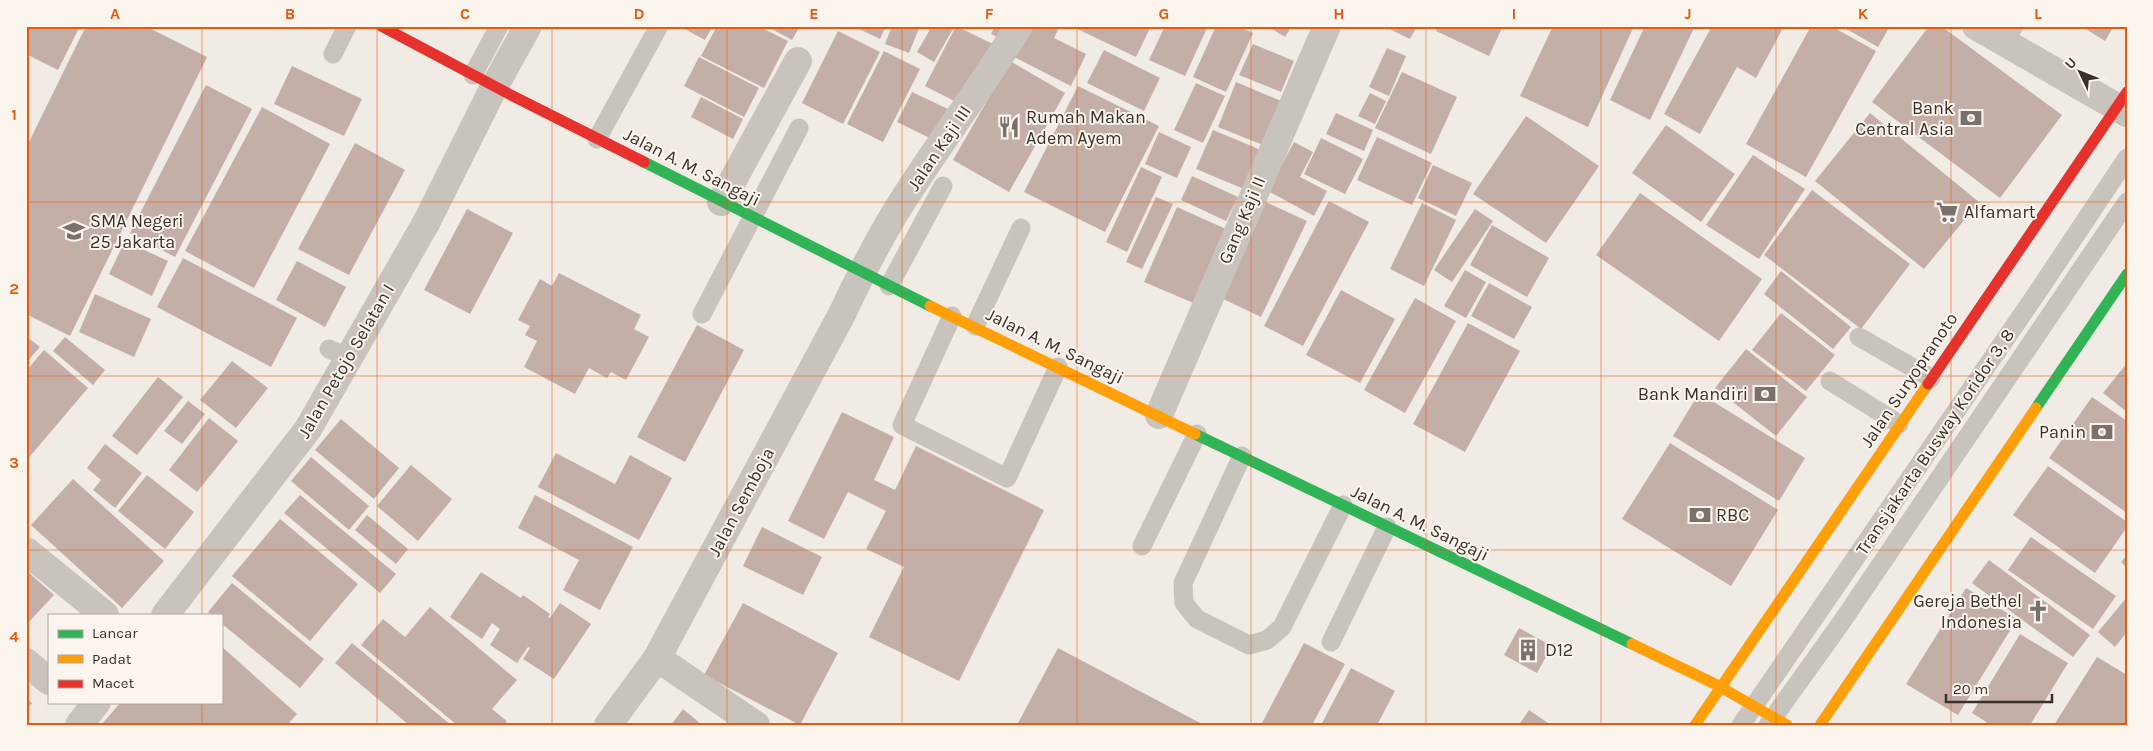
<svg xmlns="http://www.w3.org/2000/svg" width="2153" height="751" font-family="Karla,sans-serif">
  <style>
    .building { fill: #c3afa7 }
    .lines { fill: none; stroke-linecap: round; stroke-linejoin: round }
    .lane { stroke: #c9c3be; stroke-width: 19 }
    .street { stroke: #c9c3be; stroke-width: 28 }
    .fast { stroke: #30b455; stroke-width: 11 }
    .slow { stroke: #ff9f0a; stroke-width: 11 }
    .jam { stroke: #e5322d; stroke-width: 11 }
    .grid { fill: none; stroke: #e8590c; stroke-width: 1; stroke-opacity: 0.55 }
    .labels { text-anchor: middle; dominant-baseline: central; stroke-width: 4; stroke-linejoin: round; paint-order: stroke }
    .poi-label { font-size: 18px; fill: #3b302b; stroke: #fbf5ee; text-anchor: start }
    .street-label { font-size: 18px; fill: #3b302b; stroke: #fbf5ee }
    .neatline { fill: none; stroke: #e8590c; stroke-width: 2 }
    .grid-label { font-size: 16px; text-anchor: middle; font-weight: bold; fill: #e8590c }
  </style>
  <rect width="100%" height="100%" fill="#f0ebe5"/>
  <path class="building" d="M26,26H80L58,70L26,54Z
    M86,26H145L207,57L70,336L26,314V148Z
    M679,26H713L705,40Z
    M717,26H758L788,41L764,88L701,56Z
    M766,26H800L792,40Z
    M853,26H886L880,39Z
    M892,26H920L909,53L885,44Z
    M932,26H948L953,29L934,62L917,52Z
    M956,26L995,45L962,105L925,86Z
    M995,26H1011L1003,40L991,34Z
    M1027,26H1060L1054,38L1086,54L1071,86L1012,56Z
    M1071,26H1151L1136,57Z
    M1165,26H1208L1185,76L1149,60Z
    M1216,26H1237L1253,33L1226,92L1193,77Z
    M1267,26H1292L1285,37Z
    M1383,26H1417L1410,39Z
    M1438,26H1503L1489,56L1436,31Z
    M1553,26H1634L1588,127L1520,96Z
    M1645,26H1695L1650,120L1610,100Z
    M1712,26H1784L1756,78L1737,67L1700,134L1664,114Z
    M1811,26H1831L1876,51L1806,177L1746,144Z
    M1841,26H1890L1878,47Z
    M1929,26H1941L2062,115L2000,198L1872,102Z
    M2081,26H2114L2105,41Z
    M838,31L880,52L843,124L802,103Z
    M1253,44L1294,61L1281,92L1239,75Z
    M1387,48L1406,56L1389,96L1369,87Z
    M1104,50L1160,78L1144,111L1087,83Z
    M884,51L920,69L883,142L847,124Z
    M699,57L759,88L744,117L684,86Z
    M1010,61L1065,93L1009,192L953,160Z
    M292,66L362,99L344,136L274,104Z
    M1402,72L1457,97L1431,154L1375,128Z
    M1236,82L1281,101L1263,145L1218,127Z
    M1196,83L1225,96L1203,143L1174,130Z
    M206,85L252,109L175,257L130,233Z
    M1078,86L1159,126L1105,232L1024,192Z
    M912,92L948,109L932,139L897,122Z
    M1370,93L1386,101L1375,124L1358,116Z
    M701,97L743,119L733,139L691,117Z
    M262,107L330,144L254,288L185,251Z
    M1336,113L1373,130L1364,151L1326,134Z
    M1870,113L1979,202L1924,269L1815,181Z
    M1526,116L1599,166L1546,243L1473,194Z
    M1666,125L1735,174L1701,222L1632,173Z
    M1213,130L1261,150L1244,189L1196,169Z
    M1159,132L1191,147L1177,178L1145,164Z
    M1377,137L1432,163L1412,205L1357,180Z
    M1321,138L1363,159L1345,194L1304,174Z
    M1294,142L1313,152L1300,177L1327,191L1314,216L1268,191Z
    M355,143L405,170L349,275L298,249Z
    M1753,155L1805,189L1759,259L1706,225Z
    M1433,165L1472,183L1456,216L1418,198Z
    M1141,167L1162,177L1127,252L1106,242Z
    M1192,176L1238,197L1226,221L1181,200Z
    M1812,190L1910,264L1861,329L1764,255Z
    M1640,193L1762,279L1719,341L1596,255Z
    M1156,197L1173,204L1142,269L1126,262Z
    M1261,200L1307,221L1261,317L1215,295Z
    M1329,201L1369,222L1303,346L1264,326Z
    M1422,203L1456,220L1424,286L1390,269Z
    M1177,207L1228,230L1196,304L1144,282Z
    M467,209L513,233L470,314L424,290Z
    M1475,209L1493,221L1452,282L1434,270Z
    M1492,225L1549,258L1527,297L1470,265Z
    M125,241L168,261L152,296L109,274Z
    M183,258L297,318L271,367L157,307Z
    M297,261L346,287L325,327L276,300Z
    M1465,270L1486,282L1466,318L1444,306Z
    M1781,271L1851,327L1833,349L1764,294Z
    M559,273L641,315L634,329L649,337L626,380L611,372L607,378L589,368L575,394L524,367L537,341L525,335L530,326L518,320L540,279L552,286Z
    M1489,283L1532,307L1514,339L1471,316Z
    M1341,290L1395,319L1360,383L1306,355Z
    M95,294L151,319L134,357L79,332Z
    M1415,298L1456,321L1405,413L1364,390Z
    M1781,313L1835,355L1806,391L1752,350Z
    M1468,323L1520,351L1465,452L1413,424Z
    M697,325L744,350L685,462L637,437Z
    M26,336L40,347L26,363Z
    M65,337L105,370L93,385L53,351Z
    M1746,349L1807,397L1776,436L1715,388Z
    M44,350L88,388L26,461V371Z
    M232,361L268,388L236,428L200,400Z
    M2127,363V412L2103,393Z
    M158,377L183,397L137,455L112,436Z
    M1699,393L1805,458L1779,501L1673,436Z
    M2092,397L2127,421V513L2049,458Z
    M188,401L205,414L182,444L164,431Z
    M842,412L894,437L874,480L895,490L916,446L1044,510L959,681L869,637L904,567L866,549L886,511L848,492L824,539L788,521Z
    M209,418L238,441L197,492L169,470Z
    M341,419L399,468L374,499L315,450Z
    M1670,443L1778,510L1731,586L1622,519Z
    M105,444L142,473L115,508L93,490L101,480L87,468Z
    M556,453L615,484L630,455L672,478L639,540L538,487Z
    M311,457L369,506L349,530L291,481Z
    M411,465L452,499L418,541L377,506Z
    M2048,466L2127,522V527L2095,573L2013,515Z
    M147,475L194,512L165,549L118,511Z
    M73,479L164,561L122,608L31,525Z
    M300,495L396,574L380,593L284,513Z
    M535,495L633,547L600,610L563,590L579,560L518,528Z
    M367,515L408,549L396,564L355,530Z
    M280,519L358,584L310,641L232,576Z
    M762,527L822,557L803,595L743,566Z
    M2031,537L2116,596L2093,629L2008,570Z
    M2127,555V568L2121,562Z
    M1989,560L2090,635L2073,657L1972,583Z
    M26,570L54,595L26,625Z
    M481,572L521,598L523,595L550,614L548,617L550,618L560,603L591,624L554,679L523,659L530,648L528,647L517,663L490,645L500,629L492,623L482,639L450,617Z
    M232,583L324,659L300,688L221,623V615H212L208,612Z
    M1966,588L2017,619L1958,715L1906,684Z
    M2127,597V632L2115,647L2098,632Z
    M743,603L838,653L800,725L704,675Z
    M430,607L517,680L492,709L507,721L504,725H457L361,645L383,619L405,637Z
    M1519,628L1552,646L1537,673L1504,655Z
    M2020,634L2068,663L2030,725H1991L1972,713Z
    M352,643L451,725H409L335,663Z
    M1304,643L1345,664L1312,725H1261Z
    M221,646L297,714L287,725H101L121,702H221Z
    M1058,648L1204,725H1017Z
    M2097,657L2127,675V725H2054Z
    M1351,668L1395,691L1377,725H1321Z
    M26,698L32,703L26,711Z
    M683,709L702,725H671Z
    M1529,710L1551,725H1519Z"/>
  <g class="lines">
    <path class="lane" d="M2004,42L2014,26
      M333,54L347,26
      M473,75L499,26
      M597,139L659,26
      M889,286L943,186
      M702,314L799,128
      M952,316L902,425L1007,478L1058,367
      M975,326L1021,228
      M1859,337L1931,378
      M329,349L349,358
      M1830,381L1899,424
      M1242,456L1183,583L1184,603L1197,619L1249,645L1267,640L1282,627L1343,505
      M1142,546L1197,434
      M1331,642L1387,527
      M1741,725L2041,287L2127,158
      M1768,725L1841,623L2127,202"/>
    <path class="street" d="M1976,26L2127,113
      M721,202L798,61
      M1159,415L1327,26
      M26,551L105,615
      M165,615L308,429L426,223L494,87L528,26
      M657,658L756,725
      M26,662L49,681
      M79,725L97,702
      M608,725L657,658L842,314C858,280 875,246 895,213C934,150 980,90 1019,26"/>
    <path class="fast" d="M644,162L930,306
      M2036,408L2127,274
      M1195,434L1632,644"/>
    <path class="slow" d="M930,306L1195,434
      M1632,644L1715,684L1787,725
      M1695,725L1928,384
      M1820,725L2036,408"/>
    <path class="jam" d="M381,26L509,94L644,162
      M1928,384L2127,92"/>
  </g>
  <path class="grid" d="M202,26V615M377,26V725M552,26V725M727,26V725M902,26V725M1077,26V725M1251,26V725M1426,26V725M1601,26V725M1776,26V725M1951,26V725M26,202H2127M26,376H2127M26,550H2127M202,702V725"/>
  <defs>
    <g id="bank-bare" transform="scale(1.725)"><path d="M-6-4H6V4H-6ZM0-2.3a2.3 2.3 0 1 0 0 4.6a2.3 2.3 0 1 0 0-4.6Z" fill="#7a716c" stroke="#fbf5ee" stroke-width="2.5" paint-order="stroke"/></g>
    <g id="restaurant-bare" transform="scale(1.725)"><path d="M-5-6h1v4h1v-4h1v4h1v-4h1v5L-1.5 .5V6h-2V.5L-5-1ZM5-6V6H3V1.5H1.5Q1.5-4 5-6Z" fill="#7a716c" stroke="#fbf5ee" stroke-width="2.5" paint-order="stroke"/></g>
    <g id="supermarket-bare" transform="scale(1.725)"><path d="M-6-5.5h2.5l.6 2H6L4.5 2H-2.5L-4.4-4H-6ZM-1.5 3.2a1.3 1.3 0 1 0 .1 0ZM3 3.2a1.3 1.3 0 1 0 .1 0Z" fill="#7a716c" stroke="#fbf5ee" stroke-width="2.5" paint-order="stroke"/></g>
    <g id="school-bare" transform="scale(1.725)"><path d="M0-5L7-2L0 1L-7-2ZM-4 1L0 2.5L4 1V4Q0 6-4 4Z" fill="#7a716c" stroke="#fbf5ee" stroke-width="2.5" paint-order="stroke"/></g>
    <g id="church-bare" transform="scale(1.725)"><path d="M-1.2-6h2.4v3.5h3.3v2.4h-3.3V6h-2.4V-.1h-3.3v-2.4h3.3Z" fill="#7a716c" stroke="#fbf5ee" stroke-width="2.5" paint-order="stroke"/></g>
    <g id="building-bare" transform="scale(1.725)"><path d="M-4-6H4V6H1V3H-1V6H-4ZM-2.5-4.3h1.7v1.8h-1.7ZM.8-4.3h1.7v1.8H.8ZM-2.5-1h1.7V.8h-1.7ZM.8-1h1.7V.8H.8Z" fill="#7a716c" stroke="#fbf5ee" stroke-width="2.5" paint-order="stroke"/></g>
  </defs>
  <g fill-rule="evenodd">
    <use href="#bank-bare" x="1971" y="118"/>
    <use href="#restaurant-bare" x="1009" y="127"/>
    <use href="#supermarket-bare" x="1947" y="212"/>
    <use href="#school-bare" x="74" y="231"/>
    <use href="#bank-bare" x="1765" y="394"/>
    <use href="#bank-bare" x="2102" y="432"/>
    <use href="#bank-bare" x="1700" y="515"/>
    <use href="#church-bare" x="2038" y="611"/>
    <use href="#building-bare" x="1528" y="650"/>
  </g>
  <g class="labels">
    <g class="poi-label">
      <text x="1954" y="108" text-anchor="end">Bank<tspan x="1954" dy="21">Central Asia</tspan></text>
      <text x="1026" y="117">Rumah Makan<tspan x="1026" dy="21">Adem Ayem</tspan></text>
      <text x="1964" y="212">Alfamart</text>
      <text x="90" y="221">SMA Negeri<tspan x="90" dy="21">25 Jakarta</tspan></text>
      <text x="1748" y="394" text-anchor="end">Bank Mandiri</text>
      <text x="2086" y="432" text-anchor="end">Panin</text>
      <text x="1716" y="515">RBC</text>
      <text x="2022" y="601" text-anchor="end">Gereja Bethel<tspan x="2022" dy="21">Indonesia</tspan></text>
      <text x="1545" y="650">D12</text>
    </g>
    <g class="street-label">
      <text transform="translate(939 148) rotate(-56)">Jalan Kaji III</text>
      <text transform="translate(692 167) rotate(27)">Jalan A. M. Sangaji</text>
      <text transform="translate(1242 220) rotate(-67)">Gang Kaji II</text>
      <text transform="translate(1055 346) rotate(26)">Jalan A. M. Sangaji</text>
      <text transform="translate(346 361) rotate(-60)">Jalan Petojo Selatan I</text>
      <text transform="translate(1909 380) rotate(-56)">Jalan Suryopranoto</text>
      <text transform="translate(1935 442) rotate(-56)">Transjakarta Busway Koridor 3, 8</text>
      <text transform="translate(741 502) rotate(-62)">Jalan Semboja</text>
      <text transform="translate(1420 523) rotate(26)">Jalan A. M. Sangaji</text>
    </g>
  </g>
  <rect width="2153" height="751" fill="none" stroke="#fbf5ee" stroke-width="55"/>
  <rect x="48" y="614" width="175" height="90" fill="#fbf5ee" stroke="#aea6a0"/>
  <rect x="58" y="630" width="25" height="8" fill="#30b455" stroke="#aea6a0"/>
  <text x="92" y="638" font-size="15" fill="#3b302b">Lancar</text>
  <rect x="58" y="655" width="25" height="8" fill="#ff9f0a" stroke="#aea6a0"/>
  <text x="92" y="664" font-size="15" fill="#3b302b">Padat</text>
  <rect x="58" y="680" width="25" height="8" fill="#e5322d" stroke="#aea6a0"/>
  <text x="92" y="688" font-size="15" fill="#3b302b">Macet</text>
  <g transform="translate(2080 72) rotate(313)" stroke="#fbf5ee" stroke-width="4" paint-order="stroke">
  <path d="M0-4L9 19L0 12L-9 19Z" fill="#3b302b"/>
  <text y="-8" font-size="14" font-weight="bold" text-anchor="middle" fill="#3b302b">U</text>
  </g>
  <path d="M1946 694v8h106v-8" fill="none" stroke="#3b302b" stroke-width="2.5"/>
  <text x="1953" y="694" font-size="15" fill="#3b302b" stroke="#fbf5ee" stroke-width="4" paint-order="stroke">20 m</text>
  <rect x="28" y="28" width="2098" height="696" class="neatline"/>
  <g class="grid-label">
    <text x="115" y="19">A</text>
    <text x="290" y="19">B</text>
    <text x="465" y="19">C</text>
    <text x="639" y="19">D</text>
    <text x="814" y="19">E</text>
    <text x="989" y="19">F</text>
    <text x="1164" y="19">G</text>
    <text x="1339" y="19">H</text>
    <text x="1514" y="19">I</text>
    <text x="1688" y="19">J</text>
    <text x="1863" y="19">K</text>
    <text x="2038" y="19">L</text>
    <text x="14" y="120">1</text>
    <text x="14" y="294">2</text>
    <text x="14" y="468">3</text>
    <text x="14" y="642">4</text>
  </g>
</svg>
